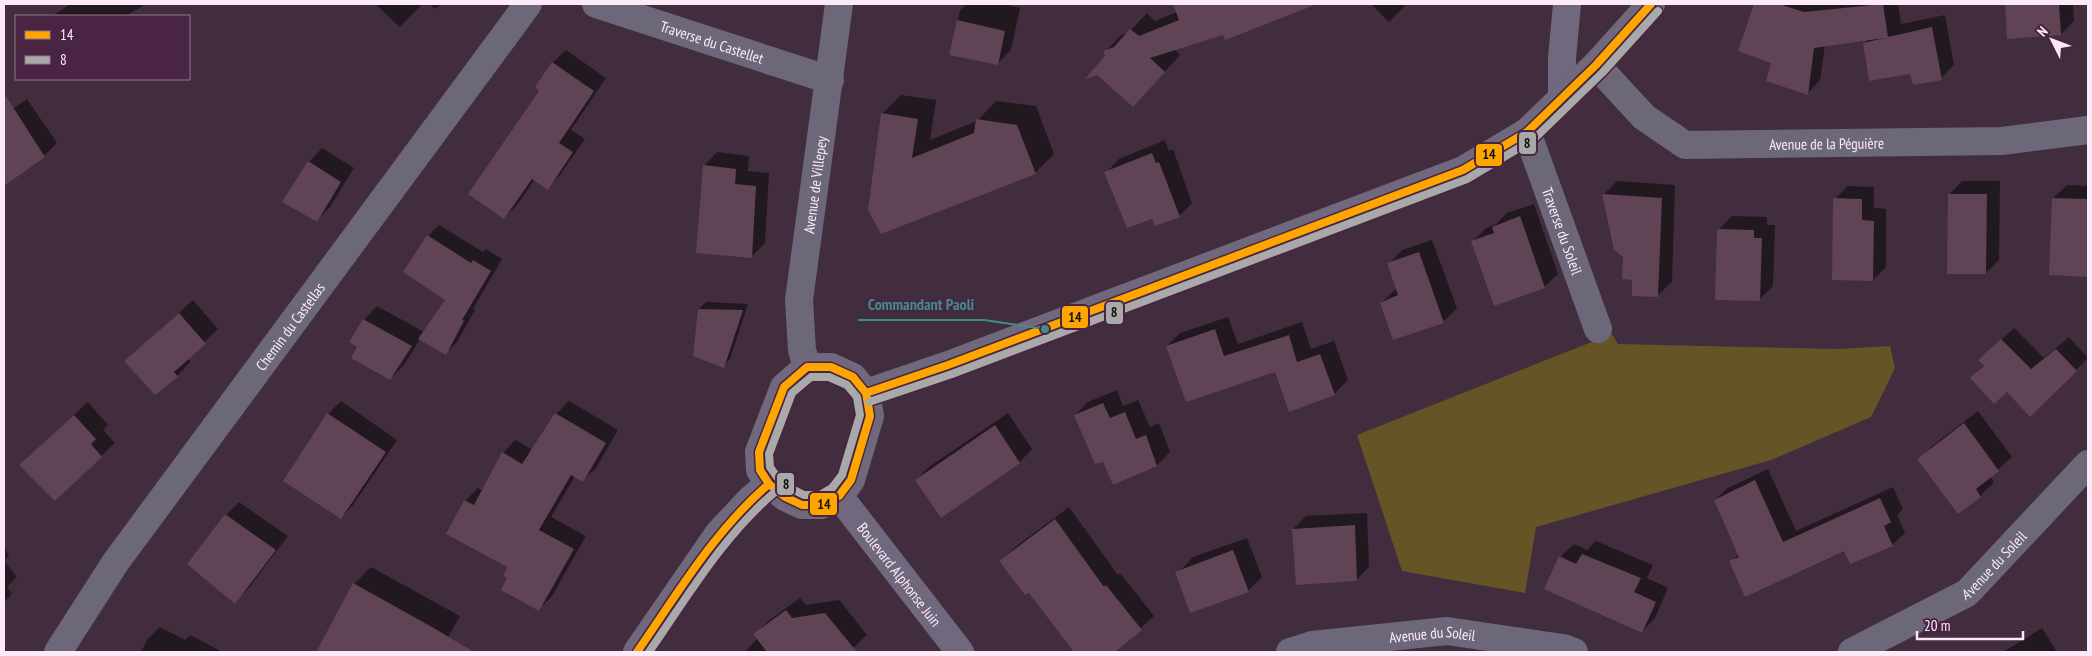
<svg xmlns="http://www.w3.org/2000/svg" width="2092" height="656" font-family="'PT Sans Narrow',sans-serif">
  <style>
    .green { fill: #655526 }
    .shadow { fill: #0007 }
    .building { fill: #604354 }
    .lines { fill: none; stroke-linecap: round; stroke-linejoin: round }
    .street { stroke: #6c687a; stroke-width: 28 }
    .secondary { stroke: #70687d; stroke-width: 28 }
    .bus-1-casing { stroke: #492543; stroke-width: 11 }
    .bus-2-casing { stroke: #492543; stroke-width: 11 }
    .bus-1 { stroke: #ffa500; stroke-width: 8 }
    .bus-2 { stroke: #a9a9a9; stroke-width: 8 }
    .labels { text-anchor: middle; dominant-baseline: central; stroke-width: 4; stroke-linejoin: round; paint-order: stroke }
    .street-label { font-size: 15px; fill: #fdeaf9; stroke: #492543 }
    .leader { fill: none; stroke: #3f8d8a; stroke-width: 2 }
    .callout-dot { fill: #3f8d8a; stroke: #492543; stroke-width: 2 }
    .callout-label { font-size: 16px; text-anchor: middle; font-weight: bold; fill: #3f8d8a; stroke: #492543; stroke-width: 4; stroke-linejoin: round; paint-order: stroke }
    .line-badge { stroke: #492543; stroke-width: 2 }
    .pale-badge-label { font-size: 14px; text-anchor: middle; font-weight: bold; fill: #111 }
  </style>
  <rect width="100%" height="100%" fill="#412d3d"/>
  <path class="green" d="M1612,334L1618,344L1838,349L1890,346L1895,368L1871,417L1771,460L1536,527L1525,593L1402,571L1357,435Z"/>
  <path class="shadow" d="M71,4H146L126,16H52Z
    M375,4H422L400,27Z
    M429,4H441L435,9Z
    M967,4H1003L1020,8L1011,50L997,64L951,54L960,10Z
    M1174,4H1304L1297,10L1174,49L1180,55L1133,106L1105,52L1121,35L1129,32L1147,13L1155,21L1177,12Z
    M1371,4H1407L1389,22Z
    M1755,4H1898L1901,24L1945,15L1954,65L1941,78L1911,72L1864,43L1869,39L1825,45L1820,80L1808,93L1773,63L1740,50Z
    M2006,4H2073L2074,21L2061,34L2008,37Z
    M566,50L606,78L571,130L585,139L560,175L547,188L535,179L517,205L504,218L541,91L536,87L553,62Z
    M901,95L936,100L930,140L977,121L996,101L1036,106L1054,154L1035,173L881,232L882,114Z
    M27,99L57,143L44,156L9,181L6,176L4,177V115Z
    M1165,140L1169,151L1173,149L1192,203L1179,216L1152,217L1106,173L1119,159Z
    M322,148L354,168L330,207L316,221L309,162Z
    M717,152L749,156L748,171L769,173L765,243L751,257L704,166Z
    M1617,181L1675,185L1672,282L1658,295L1633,279L1624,256L1603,195Z
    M1962,181H2000L1999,260L1986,273L1949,195Z
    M2067,185L2088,186V276L2050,274L2053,198Z
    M1848,186L1874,187V208L1886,209V267L1873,280L1835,199Z
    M1534,204L1558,274L1544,287L1473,241L1486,228L1496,224L1507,213Z
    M1732,216L1767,217V225H1775L1773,286L1759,300L1718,230Z
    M439,225L483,252L486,249L502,259L473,309L475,310L457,342L446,353L420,339L404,365L390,379L359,347L364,320L377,306L424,332L447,299L428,236Z
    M1432,240L1457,308L1443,322L1381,303L1397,288L1389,264L1402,250Z
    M193,300L218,329L188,358L190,362L177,376L126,361Z
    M706,302L748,304L730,359L723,366L699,309Z
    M1228,317L1238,344L1302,322L1311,349L1334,341L1348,380L1334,394L1275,370L1167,346L1180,333Z
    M2014,328L2044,358L2069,337L2088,358L2030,415L2007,391L1972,378L1984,365L1992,348Z
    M1117,390L1123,406L1138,400L1150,427L1159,423L1170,452L1157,465L1113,484L1103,460L1075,415L1088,402Z
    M341,401L397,440L353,505L341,518L328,414Z
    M569,401L618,430L596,468L583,480L575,476L551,517L586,536L552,596L539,609L509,578V566L448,534L465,501L478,488L483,491L503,453L515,440L533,450L556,414Z
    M88,402L108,425L103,430L115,443L101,456L34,452Z
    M1978,411L2012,457L1990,477L1994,482L1980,496L1959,512L1919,459L1932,446Z
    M1008,413L1032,449L1020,462L941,516L916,480L929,467Z
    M1768,469L1796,531L1893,487L1903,509L1897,515L1905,533L1892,545L1731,562L1739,554L1715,500L1728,488Z
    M239,502L288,536L248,589L235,602L226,515Z
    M1069,507L1118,575L1120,573L1154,616L1113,652H1088L1083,647L1075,652L1029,591L1001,561L1014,548Z
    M1367,513L1369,567L1356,580L1293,529L1306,516Z
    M1247,538L1262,577L1248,591L1180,571L1193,557Z
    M1596,541L1653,565L1647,578L1668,588L1655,618L1642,632L1560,557L1574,544L1587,550Z
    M4,548L9,555L4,561Z
    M4,561L17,577L7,587L12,594L4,602Z
    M371,567L460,616L440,652H317L354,584Z
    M800,598L806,605L839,600L867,635L849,652H745L758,638L755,634L768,621Z
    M160,627L185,640L190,635L219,650L218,652H141L147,640Z
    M2042,628L2057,652H2003Z"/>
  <path class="building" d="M1173,4H1312V6L1225,40L1223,35L1150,58L1165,72L1133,107L1097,75L1085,79L1105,56L1103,51L1114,47L1130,29L1139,36L1179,20Z
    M1754,4H1779L1804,12L1883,4L1888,37L1932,27L1942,80L1913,85L1910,74L1869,81L1863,43L1885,38L1814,48L1808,95L1766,81L1771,63L1738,51Z
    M2005,4H2059L2061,35L2007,39Z
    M957,20L1005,31L998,65L949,55Z
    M552,62L594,91L559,143L573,152L548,190L532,179L504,219L468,194L539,91L535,87Z
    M4,93L45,157L4,186Z
    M881,113L918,119L912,158L974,133L976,119L1017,125L1036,174L881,234L868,210Z
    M1152,153L1156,163L1159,162L1180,217L1155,226L1152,219L1127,228L1104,172Z
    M308,161L341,182L317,222L282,202Z
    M703,165L736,169L735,184L756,186L752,258L696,253Z
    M1602,194L1662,198L1658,297L1632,296V280L1622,279L1623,257L1614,250Z
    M1948,194H1987L1986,274H1947Z
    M1833,198L1862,199V220L1874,221L1873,281L1832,280Z
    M2052,198L2088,199V277L2049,275Z
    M1520,216L1545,288L1494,306L1471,241L1494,233L1492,227Z
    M1717,229L1754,230V238H1762L1760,301L1715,300Z
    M427,235L471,263L473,260L491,271L462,320L464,321L446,355L418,339L445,300L403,272Z
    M1419,252L1444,323L1393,340L1380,303L1398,295L1387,263Z
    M698,309L743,310L724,368L693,356Z
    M179,313L206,344L174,372L178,377L155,395L124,361Z
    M363,319L412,346L390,380L351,358L357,347L349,342Z
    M1215,329L1224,356L1289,335L1297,362L1320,354L1335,395L1289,412L1275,372L1186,402L1166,346Z
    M2001,339L2031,369L2056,349L2077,371L2030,417L2007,392L1994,404L1970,378L1984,366L1978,360Z
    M1103,403L1110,418L1125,412L1136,439L1146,435L1157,466L1113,485L1103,462L1095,464L1074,415Z
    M327,413L386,452L341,519L283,481Z
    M555,413L606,443L583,482L571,475L539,530L574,549L539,611L501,590L507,578L503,576L507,567L446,534L464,500L474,505L502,452L522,464Z
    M74,415L96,439L91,444L102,457L55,501L19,465Z
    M1964,423L1999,471L1976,489L1981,497L1958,514L1917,459Z
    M995,425L1020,463L941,518L915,480Z
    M1755,480L1783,542L1880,498L1891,522L1884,526L1893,546L1850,564L1844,551L1745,597L1729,561L1739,557L1714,500Z
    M225,514L276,550L235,604L187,564Z
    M1055,519L1104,587L1106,585L1142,630L1115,652H1074L1029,593L1025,595L999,561Z
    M1355,525L1357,581L1296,585L1292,529Z
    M1233,550L1249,592L1190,613L1175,572Z
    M1582,554L1641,578L1634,592L1656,602L1642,633L1544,589L1559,556L1576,564Z
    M353,583L432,627L474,652H316Z
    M786,610L792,618L825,613L857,652H767L753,634Z"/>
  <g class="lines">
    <g class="street">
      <path id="s1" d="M596,4L830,80"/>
      <path id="s2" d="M1596,65L1644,117L1685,145L2002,141L2088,130"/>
      <path id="s3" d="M1527,132L1598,329"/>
      <path id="s4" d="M807,367L802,350L799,300L839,4"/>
      <path id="s5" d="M58,652L115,563L528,4"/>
      <path id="s6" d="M1290,652L1312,645L1447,631L1563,648L1574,652"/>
      <path id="s7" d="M1852,652L1967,593L2088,464"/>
    </g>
    <g class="secondary">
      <path d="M1562,100V58L1567,4"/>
      <path d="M807,367H831L853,377L866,393L870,416L851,480L839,496L822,505H802L785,497L769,484L760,470L759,452L784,387Z"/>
      <path d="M866,393L948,365L1463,170L1527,132L1596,65L1651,4"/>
      <path id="s8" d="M839,496L960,652"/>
      <path d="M637,652L719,533L750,500L769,484"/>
    </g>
    <g class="bus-1-casing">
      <path id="bus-1" d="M807,367H831L853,377L866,393L870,416L851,480L839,496L822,505H802L785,497L769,484L760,470L759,452L784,387Z
        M866,393L948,365L1463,170L1527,132L1596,65L1651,4
        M637,652C678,593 714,531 769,484"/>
    </g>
    <g class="bus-2-casing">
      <path id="bus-2" d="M811,377H829L847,385L857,397L860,415L842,475L832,488L820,495H804L790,488L777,477L770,467L769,454L792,393Z
        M869,402L952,374L1467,179L1534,139L1603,72L1658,11
        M649,652C688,596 723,536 775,492"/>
    </g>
    <use href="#bus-1" class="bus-1"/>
    <use href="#bus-2" class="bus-2"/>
  </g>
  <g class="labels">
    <g class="street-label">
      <text stroke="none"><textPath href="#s1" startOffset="122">Traverse du Castellet</textPath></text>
      <text stroke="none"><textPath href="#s2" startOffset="262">Avenue de la Péguière</textPath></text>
      <text stroke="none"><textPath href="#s4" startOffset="184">Avenue de Villepey</textPath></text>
      <text stroke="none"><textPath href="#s3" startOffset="105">Traverse du Soleil</textPath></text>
      <text stroke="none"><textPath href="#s5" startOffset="400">Chemin du Castellas</textPath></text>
      <text stroke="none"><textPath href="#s7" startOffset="168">Avenue du Soleil</textPath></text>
      <text stroke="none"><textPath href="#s8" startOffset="99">Boulevard Alphonse Juin</textPath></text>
      <text stroke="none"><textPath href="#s6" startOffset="144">Avenue du Soleil</textPath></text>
    </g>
  </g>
  <path class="leader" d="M1045 329L984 320H858"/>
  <circle class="callout-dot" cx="1045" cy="329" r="5"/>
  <g class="callout-label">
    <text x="921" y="310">Commandant Paoli</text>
  </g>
  <g class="line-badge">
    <rect x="1518" y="131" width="19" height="24" rx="5" fill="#a9a9a9"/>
    <rect x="1475" y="143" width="28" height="24" rx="5" fill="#ffa500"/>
    <rect x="1105" y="301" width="19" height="24" rx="5" fill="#a9a9a9"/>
    <rect x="1061" y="305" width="28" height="24" rx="5" fill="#ffa500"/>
    <rect x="776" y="472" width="19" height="24" rx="5" fill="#a9a9a9"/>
    <rect x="809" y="492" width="29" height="24" rx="5" fill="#ffa500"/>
  </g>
  <g class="pale-badge-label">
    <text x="1527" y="148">8</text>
    <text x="1489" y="159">14</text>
    <text x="1114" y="317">8</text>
    <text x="1075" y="322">14</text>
    <text x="786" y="489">8</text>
    <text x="824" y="509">14</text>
  </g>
  <rect width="2092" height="656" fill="none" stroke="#fdeaf9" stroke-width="10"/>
  <rect x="15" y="15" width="175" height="65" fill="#492543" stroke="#91748c"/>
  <rect x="25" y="31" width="25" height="8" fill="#ffa500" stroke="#91748c"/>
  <text x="60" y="40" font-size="15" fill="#fdeaf9">14</text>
  <rect x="25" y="56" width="25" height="8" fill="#a9a9a9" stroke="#91748c"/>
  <text x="60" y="65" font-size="15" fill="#fdeaf9">8</text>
  <g transform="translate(2052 40) rotate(312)" stroke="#492543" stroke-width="4" paint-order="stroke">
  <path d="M0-4L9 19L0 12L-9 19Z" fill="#fdeaf9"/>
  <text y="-8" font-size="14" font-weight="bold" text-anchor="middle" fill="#fdeaf9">N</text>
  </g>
  <path d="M1917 631v8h106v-8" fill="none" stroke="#fdeaf9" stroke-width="2.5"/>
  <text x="1924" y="631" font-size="15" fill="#fdeaf9" stroke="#492543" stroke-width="4" paint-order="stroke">20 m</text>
</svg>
